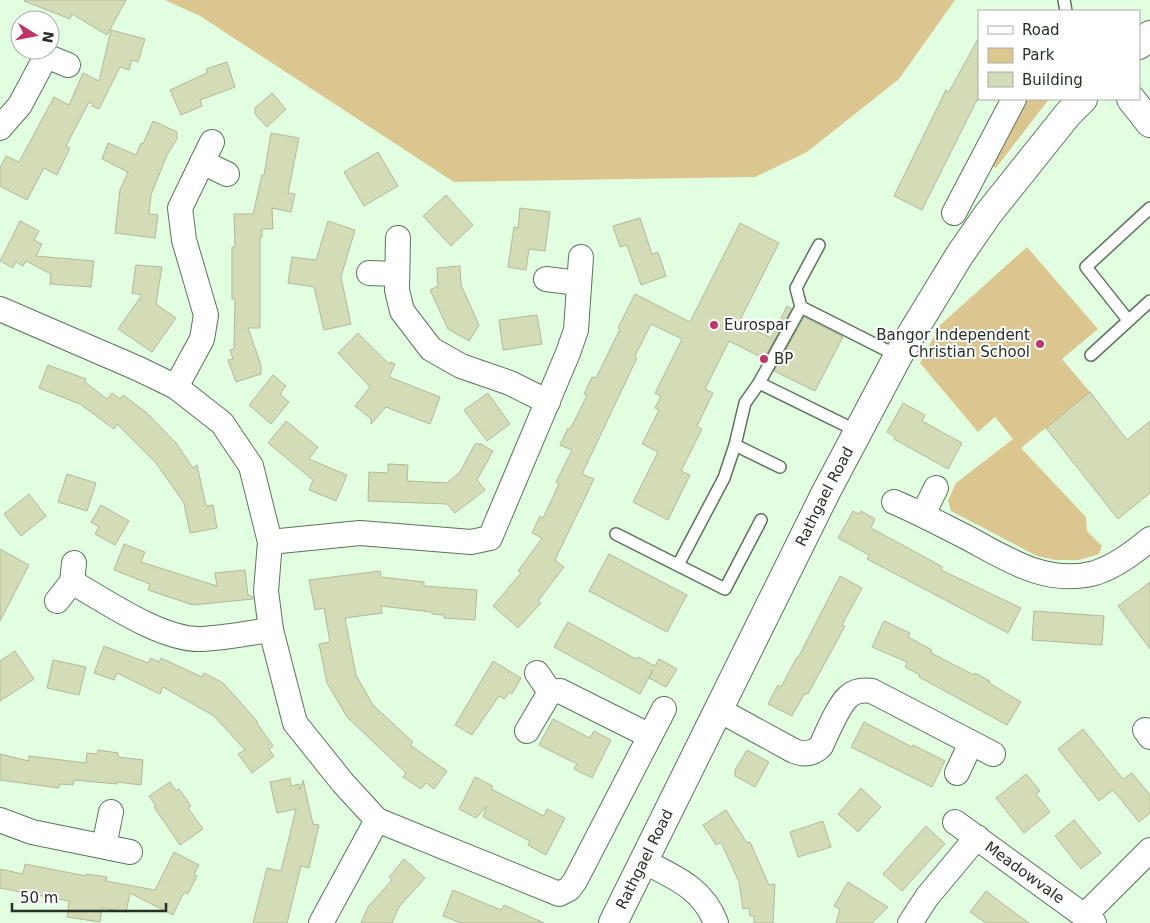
<svg xmlns="http://www.w3.org/2000/svg" width="1150" height="923" font-family="'DejaVu Sans',sans-serif">
  <style>
    .green { fill: #dcc68f }
    .building { fill: #d3dbb7; stroke: #b2b997 }
    .lines { fill: none; stroke-linecap: round; stroke-linejoin: round }
    .service-casing { stroke: #5b745b; stroke-width: 14 }
    .minor-casing { stroke: #5b745b; stroke-width: 26 }
    .tertiary-casing { stroke: #5b745b; stroke-width: 30 }
    .service { stroke: #fff; stroke-width: 11 }
    .minor { stroke: #fff; stroke-width: 24 }
    .tertiary { stroke: #fff; stroke-width: 28 }
    .poi-dot { fill: #c03467; stroke: #fff; stroke-width: 2 }
    .labels { text-anchor: middle; dominant-baseline: central; stroke-width: 4; stroke-linejoin: round; paint-order: stroke }
    .poi-label { font-size: 15px; fill: #263126; stroke: #fff; text-anchor: start }
    .street-label { font-size: 15px; fill: #263126; stroke: #fff }
  </style>
  <rect width="100%" height="100%" fill="#e1fee1"/>
  <path class="green" d="M165,0H955L899,79L807,152L755,177L454,182L200,16Z
    M1026,99H1049L996,168L991,165Z
    M1027,247L1098,329L1062,359L1090,392L1021,448L1086,517L1087,531L1102,546L1099,554L1079,560H1055L1037,556L951,511L948,500L956,483L1013,439L995,417L978,432L920,363L939,326Z"/>
  <path class="building" d="M25,0H126L107,35L72,14L70,19L24,1Z
    M111,30L145,39L138,62L132,60L129,70L120,67L99,109L92,106L93,104L89,102L66,146L70,148L57,175L44,168L27,200L0,186V168L6,156L19,162L54,97L69,105L83,73L99,81Z
    M979,37V96L922,210L894,196L946,90L949,92Z
    M227,62L235,87L200,100L202,106L181,115L170,90L207,73L206,69Z
    M272,93L286,109L267,127L255,114V108Z
    M153,121L177,132V139L167,155L151,195L149,214L158,215L155,238L115,233L120,190L128,172L102,159L108,143L136,155L141,143L143,144Z
    M271,133L299,138L288,193L295,194L291,212L272,208L273,229H262V237H260V328H248L261,365V374L236,382L228,360L233,359L230,350L234,349L235,299H232V247H235L234,214H253L262,175H264Z
    M378,152L398,186L364,206L344,172Z
    M446,195L473,225L451,246L423,216Z
    M520,208L550,212L545,251L529,249L526,270L508,267L514,227L518,228Z
    M640,218L652,254L658,252L666,276L641,285L627,245L620,247L613,226Z
    M20,221L39,231L34,240L42,244L36,256L94,261L91,287L50,284L51,274L26,261L23,266L16,262L13,268L0,261Z
    M328,221L355,230L341,277L351,324L324,330L314,287L288,283L292,257L316,260Z
    M740,223L779,243L739,322L771,338L787,306L792,309L761,364L763,358L729,341L705,389L713,393L697,426L702,429L681,471L690,475L668,520L633,502L658,452L642,444L659,410L655,408L661,396L655,393L682,339L651,324L635,356L637,358L582,474L594,479L555,560L564,567L538,601L541,603L518,628L493,606L521,573L518,571L542,538L532,533L540,516L543,518L559,484L556,482L572,450L560,445L568,428L570,429L579,412L587,395L584,394L592,377L596,378L620,329L618,328L635,294L690,322Z
    M136,265L162,267L156,304L176,318L152,352L118,329L142,295L132,293Z
    M460,266L461,285L479,325L469,341L448,329L430,290L438,286L437,268Z
    M537,315L542,344L503,350L499,320Z
    M804,317L843,337L815,391L774,371Z
    M358,333L389,364L391,362L395,364L389,377L440,397L430,424L386,407L371,424V419L355,406L370,387L338,353Z
    M48,365L86,379L85,382L107,399L112,393L120,399L123,395L147,413L176,443L193,468L197,465L206,506L213,505L217,528L190,533L184,503L156,463L117,424L114,429L80,404L39,388Z
    M273,375L286,386L280,394L289,402L271,424L249,405Z
    M1090,392L1127,440L1150,421V493L1118,519L1046,428Z
    M488,393L510,424L487,441L464,410Z
    M903,403L925,415L922,421L962,443L948,469L894,439L895,437L887,432Z
    M286,421L318,447L309,459L347,475L336,501L309,490L313,480L268,443Z
    M475,444H481L493,451L477,480L485,490L455,513L447,504L368,501L369,472L388,473V464L408,465L407,481L447,483L460,472Z
    M67,474L96,483L87,511L58,502Z
    M29,494L46,516L21,536L4,514Z
    M101,505L129,521L115,545L95,534L99,527L91,522Z
    M853,511L859,514L861,511L875,519L871,528L943,567L941,570L1021,608L1008,633L867,559L869,555L838,538Z
    M124,544L145,552L141,562L217,586L215,573L245,570L248,595L253,597V599L193,605L148,590L150,584L114,570Z
    M0,549L29,565L0,621Z
    M609,554L687,595L667,632L589,591Z
    M380,571L381,577L424,582V586L477,590L475,620L444,618V615L432,614V612L381,606L382,613L345,618L356,675L373,705L413,742L410,745L447,771L434,789L426,783L421,789L403,777L406,773L347,717L327,683L319,644L330,642L324,608L315,610L309,580Z
    M840,576L862,588L842,625L845,626L808,694L805,693L792,716L768,704L778,685L781,687L797,657L798,658Z
    M1150,582V649L1118,606Z
    M1034,611L1104,616L1102,645L1032,640Z
    M884,621L910,633L908,637L932,650L931,653L974,675L975,673L990,681L989,683L1021,702L1007,725L919,677L920,675L905,667L907,662L872,647Z
    M568,622L636,659L638,657L655,666L659,659L677,669L666,687L649,678L653,670L640,694L554,647Z
    M104,646L148,663L151,658L159,662L161,658L202,677L204,673L223,683L258,722L257,723L273,746L269,749L274,756L252,773L238,754L245,750L214,716L163,687L160,694L117,673L114,680L94,673Z
    M15,651L34,679L0,701V661Z
    M53,660L86,667L79,695L47,688Z
    M493,661L521,678L512,694L509,692L505,699L499,696L472,735L455,725Z
    M553,719L590,738L594,731L611,740L592,778L574,769L577,764L539,745Z
    M864,722L912,747L913,745L945,761L932,787L851,747Z
    M1083,729L1123,779L1132,773L1150,795V813L1139,822L1113,790L1099,801L1058,749Z
    M98,750L118,753V757L143,760L141,785L117,782V784L74,780L73,785L60,784L59,788L0,780V754L29,761V756L86,763L87,753L97,754Z
    M747,750L769,762L755,787L735,776V770Z
    M1026,774L1040,791L1036,794L1050,812L1024,833L996,798Z
    M475,777L493,786L491,789L544,816L547,809L565,818L546,855L528,845L530,841L483,817L487,806L476,818L459,809Z
    M290,778L291,786L299,784L300,790L303,780L313,824L319,825L309,868L301,866L287,923H253L267,868L281,871L296,809L277,813L270,782Z
    M170,782L176,791L179,789L191,806L188,808L203,829L180,845L154,807L156,806L149,796Z
    M861,788L881,807L858,832L838,814Z
    M726,810L747,843L750,842L769,885L775,884L773,923H754V916H750L749,908L743,909L739,882L721,842L716,845L703,825Z
    M1074,820L1101,853L1081,869L1055,836Z
    M823,821L831,847L798,857L790,832Z
    M926,826L945,844L902,891L883,874Z
    M174,852L199,865L194,874L197,876L188,894L184,892L173,915L130,893L126,912L102,908L100,922L67,917L69,901L0,888V869L23,874L25,864L86,876V874L107,877L106,881L155,890Z
    M404,859L425,878L399,907L392,923H361L368,907L392,880L389,877Z
    M848,882L888,907L872,923H836L840,909L834,906Z
    M453,890L501,910L504,905L544,923H461L443,916Z
    M986,891L1003,904L1029,923H986L970,912Z"/>
  <g class="lines">
    <g class="service-casing">
      <path id="service" d="M1064,0L1066,11
        M801,307L796,288L819,245
        M1128,320L1086,267L1150,208
        M1091,355L1150,301
        M857,431L759,383L801,307L898,356
        M735,445L780,467
        M616,534L725,589L761,520
        M678,565L724,478L735,445L745,403L759,383"/>
    </g>
    <g class="minor-casing">
      <g id="minor">
        <path d="M41,50L46,56L68,65"/>
        <path d="M0,128L20,105L46,56"/>
        <path d="M202,162L227,174"/>
        <path d="M954,213L1014,99"/>
        <path d="M398,238L397,290L402,311L431,349L461,366L510,383L548,402"/>
        <path d="M369,273L396,274"/>
        <path d="M546,279L578,283"/>
        <path d="M0,309L139,369L176,387L222,423L251,466L270,542L266,591L271,630L295,723L343,783L377,820L559,894L569,889L575,881L664,709"/>
        <path d="M176,387L202,339L206,315L184,240L180,208L212,142"/>
        <path d="M894,502C918,512 942,525 966,537C1007,559 1046,586 1095,573C1116,566 1133,553 1150,539"/>
        <path d="M923,514L936,488"/>
        <path d="M270,542L360,533L471,542L490,538L568,353L576,330L581,257"/>
        <path d="M72,582C107,602 163,641 202,639C225,638 248,633 271,630"/>
        <path d="M57,601L72,582L74,563"/>
        <path d="M537,673L550,692"/>
        <path d="M719,710L794,751C804,755 813,754 821,746C827,733 839,704 849,696C856,690 864,690 872,691L993,754"/>
        <path d="M1145,730L1150,737"/>
        <path d="M527,731L550,692L560,691L650,736"/>
        <path d="M957,773L971,743"/>
        <path d="M0,820L32,832L130,852"/>
        <path id="s1" d="M955,822L1094,923"/>
        <path d="M104,846L111,812"/>
        <path d="M643,861C674,877 703,888 716,923"/>
        <path d="M1085,917L1091,909L1150,850"/>
        <path d="M321,923L377,820"/>
        <path d="M910,923L927,897L977,837"/>
      </g>
    </g>
    <g class="tertiary-casing">
      <g id="tertiary">
        <path d="M1139,45L1150,35"/>
        <path d="M1131,99L1150,123"/>
        <path id="s2" d="M613,923L826,492L898,356L959,256L988,214L1068,114L1083,99"/>
      </g>
    </g>
    <use href="#service" class="service"/>
    <use href="#minor" class="minor"/>
    <use href="#tertiary" class="tertiary"/>
  </g>
  <g class="poi-dot">
    <circle cx="714" cy="325" r="5"/>
    <circle cx="1040" cy="344" r="5"/>
    <circle cx="764" cy="359" r="5"/>
  </g>
  <g class="labels">
    <g class="poi-label">
      <text x="724" y="325">Eurospar</text>
      <text x="1030" y="335" text-anchor="end">Bangor Independent<tspan x="1030" dy="17">Christian School</tspan></text>
      <text x="774" y="359">BP</text>
    </g>
    <g class="street-label">
      <text stroke="none"><textPath href="#s2" startOffset="476">Rathgael Road</textPath></text>
      <text stroke="none"><textPath href="#s2" startOffset="71">Rathgael Road</textPath></text>
      <text stroke="none"><textPath href="#s1" startOffset="86">Meadowvale</textPath></text>
    </g>
  </g>
  <rect x="978" y="10" width="162" height="90" fill="#ffffff" stroke="#a8ada8"/>
  <rect x="988" y="26" width="25" height="8" fill="#ffffff" stroke="#a8ada8"/>
  <text x="1022" y="35" font-size="15" fill="#263126">Road</text>
  <rect x="988" y="48" width="25" height="15" fill="#dcc68f" stroke="#a8ada8"/>
  <text x="1022" y="60" font-size="15" fill="#263126">Park</text>
  <rect x="988" y="72" width="25" height="15" fill="#d3dbb7" stroke="#a8ada8"/>
  <text x="1022" y="85" font-size="15" fill="#263126">Building</text>
  <g transform="translate(35 35) rotate(100)"><circle r="24" fill="#ffffff" stroke="#a8ada8"/>
  <path d="M0-4L9 19L0 12L-9 19Z" fill="#c03467"/>
  <text y="-8" font-size="14" font-weight="bold" text-anchor="middle" fill="#263126">N</text>
  </g>
  <path d="M12 903v8h154v-8" fill="none" stroke="#263126" stroke-width="2.5"/>
  <text x="20" y="903" font-size="15" fill="#263126" stroke="#ffffff" stroke-width="4" paint-order="stroke">50 m</text>
</svg>
